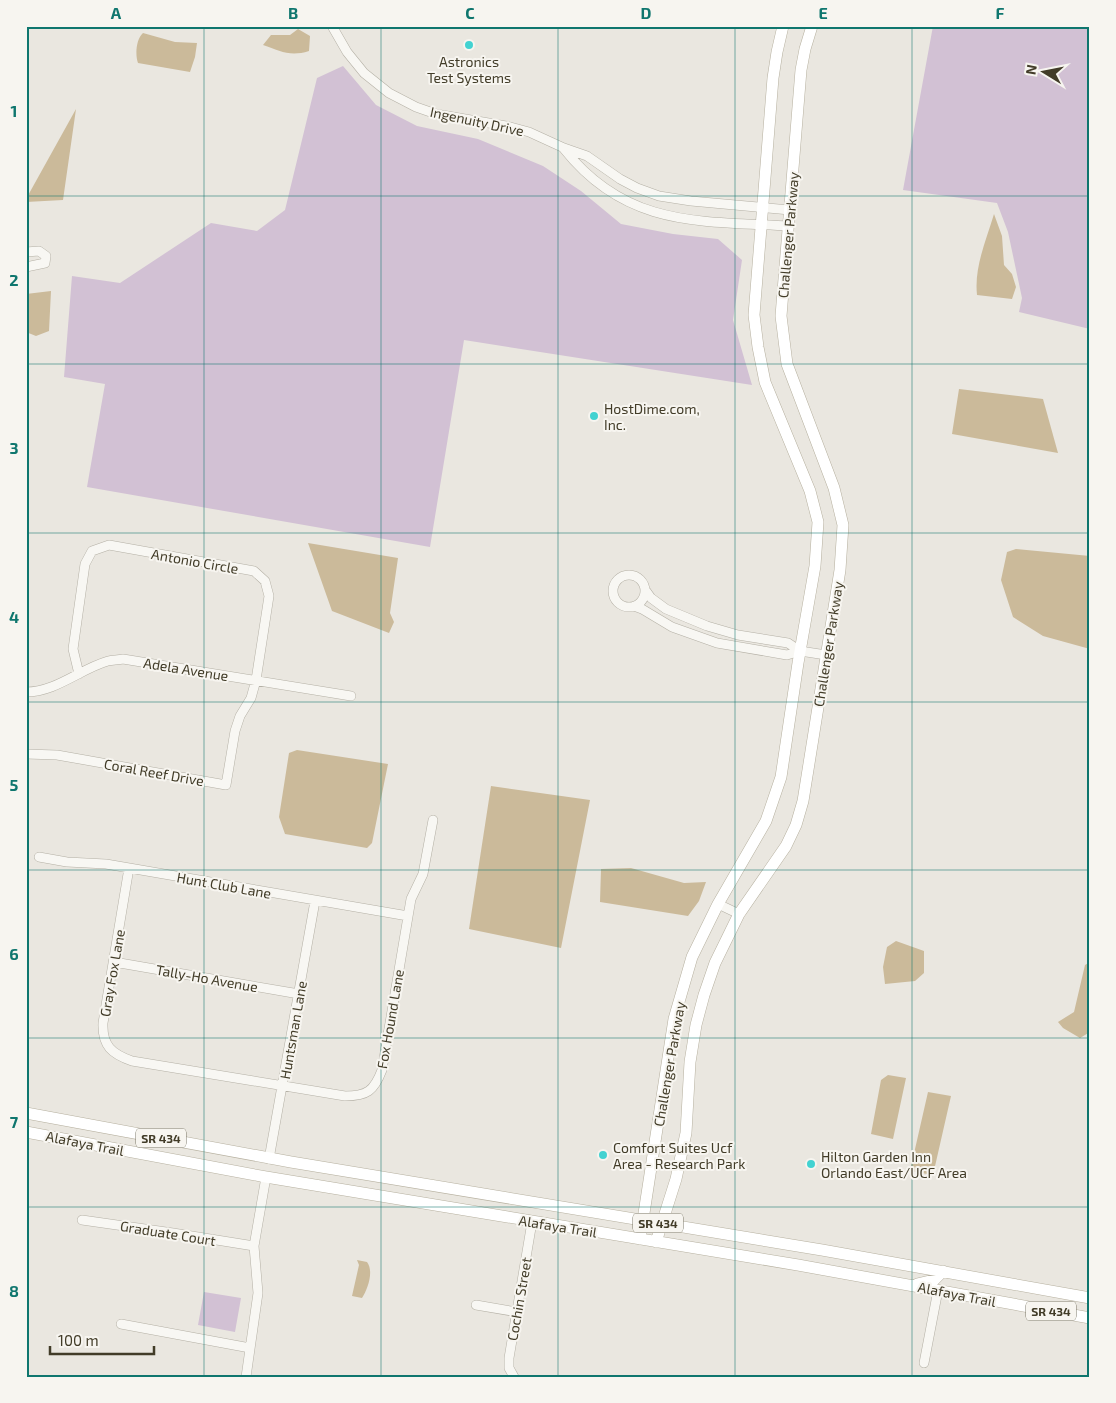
<svg xmlns="http://www.w3.org/2000/svg" width="1116" height="1403" font-family="'Exo 2',sans-serif">
  <style>
    .green { fill: #d2c1d4 }
    .water { fill: #cbba9a }
    .lines { fill: none; stroke-linecap: round; stroke-linejoin: round }
    .minor-casing { stroke: #b4b0a5; stroke-width: 10 }
    .major-casing { stroke: #b6b09f; stroke-width: 12 }
    .minor { stroke: #f8f7f3; stroke-width: 9 }
    .major { stroke: #fff; stroke-width: 11 }
    .grid { fill: none; stroke: #0f766e; stroke-width: 1; stroke-opacity: 0.55 }
    .poi-dot { fill: #42d2d1; stroke: #f7f5f0; stroke-width: 2 }
    .labels { text-anchor: middle; dominant-baseline: central; stroke-width: 4; stroke-linejoin: round; paint-order: stroke }
    .shield { fill: #f7f5f0; stroke: #787464; stroke-width: 1 }
    .shield-label { font-size: 12px; font-weight: bold; fill: #423c28 }
    .poi-label { font-size: 14px; fill: #423c28; stroke: #f7f5f0; text-anchor: start }
    .street-label { font-size: 14px; fill: #423c28; stroke: #f7f5f0 }
    .neatline { fill: none; stroke: #0f766e; stroke-width: 2 }
    .grid-label { font-size: 16px; text-anchor: middle; font-weight: bold; fill: #0f766e }
  </style>
  <rect width="100%" height="100%" fill="#eae7e0"/>
  <path class="green" d="M933,26H1090V329L1019,312L1022,298L1008,232L997,203L903,190Z
    M343,66L376,105L417,126L478,139L543,166L581,191L621,224L673,234L718,239L742,260L733,320L752,385L464,340L430,547L87,487L105,384L64,377L72,276L120,283L211,223L257,231L285,210L317,78Z
    M204,1292L241,1298L235,1332L198,1325Z"/>
  <path class="water" d="M298,29L310,36L309,51C290,57 280,51 263,45L271,35H290Z
    M143,33L175,42L197,43L195,57L190,72L138,63C135,55 136,39 143,33Z
    M76,109L63,200L26,202V199Z
    M994,214L1002,236L1004,265L1012,274L1016,287L1012,299L977,295C974,267 986,241 994,214Z
    M51,291L49,331L36,336L26,332V294Z
    M959,389L1043,399L1058,453L952,434Z
    M308,543L398,558L390,613L394,622L389,633L332,611Z
    M1016,549L1090,556V649L1043,636L1013,617L1001,580L1007,552Z
    M297,750L388,764L372,843L367,848L285,834L279,817L289,753Z
    M491,786L590,800L561,948L469,929Z
    M631,868L684,883L706,882L699,901L688,916L600,902L601,869Z
    M896,941L924,951V973L915,981L885,984L883,967L887,947Z
    M1090,962V1032L1080,1038L1063,1028L1058,1022L1074,1012L1085,965Z
    M888,1075L906,1078L893,1139L871,1134L881,1080Z
    M928,1092L951,1096L933,1175L910,1171Z
    M357,1260L367,1262C374,1271 368,1289 362,1298L352,1296L359,1265Z"/>
  <g class="lines">
    <g class="minor-casing">
      <path id="minor" d="M332,26L347,52L364,73L389,93L416,107L436,114L506,126L529,132L564,148L587,156L620,179L637,188L659,196L691,201L790,210
        M564,149C626,227 698,221 789,226
        M26,252L39,251L46,256L45,263L26,267
        M613 591a16 16 0 1 1 32 0a16 16 0 1 1-32 0Z
        M646,591L651,598L666,609L707,626L738,635L788,643L800,651L826,655
        M634,606L642,609L672,627L717,643L787,655L800,651
        M26,692C56,692 80,669 108,661C112,660 118,660 123,659L351,696
        M26,754L57,755L226,785L235,731L240,716L251,698L256,680L269,596L265,581L254,571L109,545L92,551L85,564L73,649L79,674
        M39,857L67,862L106,864L408,916
        M129,868L103,1023C102,1046 112,1054 132,1061L345,1096C367,1096 374,1091 382,1070L411,899L423,874L433,820
        M718,904L739,914
        M114,962L299,994
        M269,1159L315,901
        M82,1220L173,1233L254,1246
        M476,1305L517,1312
        M121,1324L250,1348
        M924,1363L938,1290
        M246,1377L258,1293L254,1246L266,1177
        M514,1377L509,1368V1358L532,1222"/>
    </g>
    <g class="major-casing">
      <path id="major" d="M26,1113L291,1162L822,1250L1090,1298
        M26,1132L266,1177L798,1265L1090,1318
        M640,1239L674,1019L692,957L718,904L766,821L781,777L798,663L815,566L818,522L810,491L765,382L758,347L754,315L773,78L777,52L783,26
        M656,1242L676,1179L686,1133L690,1062L696,1025L704,995L715,963L739,914L786,846L796,825L803,801L840,570L843,525L834,488L787,364L781,316L801,70L805,49L812,26
        M917,1284L934,1280L943,1271"/>
    </g>
    <use href="#minor" class="minor"/>
    <use href="#major" class="major"/>
  </g>
  <path class="grid" d="M204,26V1377M381,26V1377M558,26V1377M735,26V1377M912,26V1377M26,196H1090M26,364H1090M26,533H1090M26,702H1090M26,870H1090M26,1038H1090M26,1207H1090"/>
  <g class="poi-dot">
    <circle cx="469" cy="45" r="5"/>
    <circle cx="594" cy="416" r="5"/>
    <circle cx="603" cy="1155" r="5"/>
    <circle cx="811" cy="1164" r="5"/>
  </g>
  <g class="labels">
    <g class="shield">
      <rect x="136" y="1128.5" width="50" height="19" rx="4"/>
      <rect x="633" y="1213.5" width="50" height="19" rx="4"/>
      <rect x="1026" y="1301.5" width="50" height="19" rx="4"/>
    </g>
    <g class="shield-label">
      <text x="161" y="1138">SR 434</text>
      <text x="658" y="1223">SR 434</text>
      <text x="1051" y="1311">SR 434</text>
    </g>
    <g class="poi-label">
      <text x="469" y="61" text-anchor="middle">Astronics<tspan x="469" dy="16">Test Systems</tspan></text>
      <text x="604" y="408">HostDime.com,<tspan x="604" dy="16">Inc.</tspan></text>
      <text x="613" y="1147">Comfort Suites Ucf<tspan x="613" dy="16">Area - Research Park</tspan></text>
      <text x="821" y="1156">Hilton Garden Inn<tspan x="821" dy="16">Orlando East/UCF Area</tspan></text>
    </g>
    <g class="street-label">
      <text transform="translate(477 121) rotate(12)">Ingenuity Drive</text>
      <text transform="translate(788 235) rotate(-85)">Challenger Parkway</text>
      <text transform="translate(195 561) rotate(10)">Antonio Circle</text>
      <text transform="translate(828 644) rotate(-81)">Challenger Parkway</text>
      <text transform="translate(186 669) rotate(9)">Adela Avenue</text>
      <text transform="translate(154 772) rotate(10)">Coral Reef Drive</text>
      <text transform="translate(224 885) rotate(10)">Hunt Club Lane</text>
      <text transform="translate(112 973) rotate(-80)">Gray Fox Lane</text>
      <text transform="translate(207 978) rotate(10)">Tally-Ho Avenue</text>
      <text transform="translate(390 1019) rotate(-80)">Fox Hound Lane</text>
      <text transform="translate(293 1030) rotate(-80)">Huntsman Lane</text>
      <text transform="translate(669 1064) rotate(-80)">Challenger Parkway</text>
      <text transform="translate(85 1143) rotate(11)">Alafaya Trail</text>
      <text transform="translate(558 1226) rotate(9)">Alafaya Trail</text>
      <text transform="translate(168 1233) rotate(9)">Graduate Court</text>
      <text transform="translate(957 1294) rotate(11)">Alafaya Trail</text>
      <text transform="translate(519 1299) rotate(-80)">Cochin Street</text>
    </g>
  </g>
  <rect width="1116" height="1403" fill="none" stroke="#f7f5f0" stroke-width="55"/>
  <g transform="translate(1044 72) rotate(280)" stroke="#f7f5f0" stroke-width="4" paint-order="stroke">
  <path d="M0-4L9 19L0 12L-9 19Z" fill="#423c28"/>
  <text y="-8" font-size="14" font-weight="bold" text-anchor="middle" fill="#423c28">N</text>
  </g>
  <path d="M50 1346v8h104v-8" fill="none" stroke="#423c28" stroke-width="2.5"/>
  <text x="58" y="1346" font-size="15" fill="#423c28" stroke="#f7f5f0" stroke-width="4" paint-order="stroke">100 m</text>
  <rect x="28" y="28" width="1060" height="1348" class="neatline"/>
  <g class="grid-label">
    <text x="116" y="19">A</text>
    <text x="293" y="19">B</text>
    <text x="470" y="19">C</text>
    <text x="646" y="19">D</text>
    <text x="823" y="19">E</text>
    <text x="1000" y="19">F</text>
    <text x="14" y="117">1</text>
    <text x="14" y="286">2</text>
    <text x="14" y="454">3</text>
    <text x="14" y="623">4</text>
    <text x="14" y="791">5</text>
    <text x="14" y="960">6</text>
    <text x="14" y="1128">7</text>
    <text x="14" y="1297">8</text>
  </g>
</svg>
